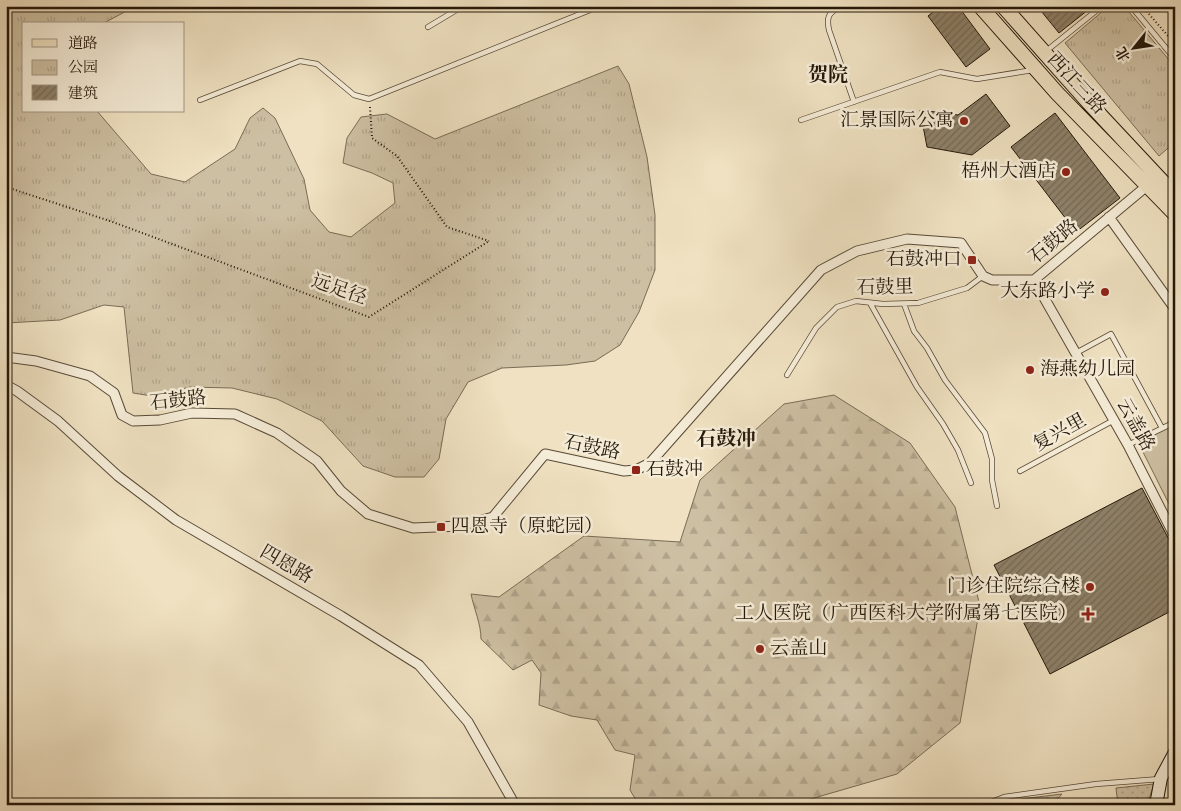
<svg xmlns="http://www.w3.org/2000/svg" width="1181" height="811" font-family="Vollkorn,'Noto Serif SC',serif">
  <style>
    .grass { fill: url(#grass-dots); stroke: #796c56 }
    .forest { fill: url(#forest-firs); stroke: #796c56 }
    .park { fill: url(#park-tufts); stroke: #796c56 }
    .pitch { fill: #cdbfa2; stroke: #796c56 }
    .building { fill: url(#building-hatch); stroke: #25180a }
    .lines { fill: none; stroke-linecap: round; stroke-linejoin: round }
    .lane-casing { stroke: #584a38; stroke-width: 6 }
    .street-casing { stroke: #584a38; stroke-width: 11 }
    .secondary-casing { stroke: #25180a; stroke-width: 14 }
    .primary-casing { stroke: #25180a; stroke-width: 16 }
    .path { stroke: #25180a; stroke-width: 2; stroke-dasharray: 1 2.5; stroke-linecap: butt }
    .lane { stroke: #f5ecd7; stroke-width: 4.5 }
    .street { stroke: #f5ecd7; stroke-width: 9 }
    .secondary { stroke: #f5ecd7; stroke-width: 12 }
    .primary { stroke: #efe1c1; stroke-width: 14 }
    .poi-dot { fill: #8f2418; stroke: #f5ecd7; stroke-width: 2 }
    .labels { text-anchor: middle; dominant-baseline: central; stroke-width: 5; stroke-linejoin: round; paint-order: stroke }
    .street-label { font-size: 19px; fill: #25180a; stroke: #f5ecd7 }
    .poi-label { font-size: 19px; fill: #25180a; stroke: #f5ecd7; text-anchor: end }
    .neighbourhood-label { font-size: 20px; font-weight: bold; fill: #25180a; stroke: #f5ecd7 }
  </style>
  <defs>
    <pattern id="grass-dots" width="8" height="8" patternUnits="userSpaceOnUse" patternTransform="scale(1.25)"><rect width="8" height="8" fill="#cdbfa2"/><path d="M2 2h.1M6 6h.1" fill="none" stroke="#b0a38a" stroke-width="1.8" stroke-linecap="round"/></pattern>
    <pattern id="forest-firs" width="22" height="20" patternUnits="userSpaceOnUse" patternTransform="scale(1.25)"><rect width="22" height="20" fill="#cdbfa2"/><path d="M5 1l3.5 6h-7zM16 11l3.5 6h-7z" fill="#b0a38a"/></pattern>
    <pattern id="park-tufts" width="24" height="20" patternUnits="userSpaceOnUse" patternTransform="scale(1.25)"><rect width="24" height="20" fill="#cdbfa2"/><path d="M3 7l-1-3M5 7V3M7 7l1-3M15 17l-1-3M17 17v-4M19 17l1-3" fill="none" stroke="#b0a38a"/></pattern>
    <pattern id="building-hatch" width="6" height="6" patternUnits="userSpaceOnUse" patternTransform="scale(1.25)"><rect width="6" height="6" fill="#8e8169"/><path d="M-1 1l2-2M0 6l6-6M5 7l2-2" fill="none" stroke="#746955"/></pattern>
  </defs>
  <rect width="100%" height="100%" fill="#efe1c1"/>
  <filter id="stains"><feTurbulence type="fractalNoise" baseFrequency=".004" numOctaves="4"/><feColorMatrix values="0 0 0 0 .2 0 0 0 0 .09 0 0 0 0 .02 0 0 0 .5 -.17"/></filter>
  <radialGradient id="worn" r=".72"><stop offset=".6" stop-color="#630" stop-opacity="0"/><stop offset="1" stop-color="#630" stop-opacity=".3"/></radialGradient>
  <path class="grass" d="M1154,784L1147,805H1118L1116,788Z
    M1062,794L1052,805H1015L1021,799Z"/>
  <path class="forest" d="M834,395L910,443L955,507L980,606L960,723L897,774L790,805H639L630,790L635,755L615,750L597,720L571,716L539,705L541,673L532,660L513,670L481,639C481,624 474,609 471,594L499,597L584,536L680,542L700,480L784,404Z"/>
  <path class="park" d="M6,6H136L102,24H24V111H97L151,174L185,182L235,149L250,118L263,108L275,118L304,179L310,210L329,232L351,237L395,203L393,183L372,173L343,163L347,138L361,117L387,114L435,139L618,66L629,84L647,157L655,215V270L639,312L620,345L595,361L566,365L502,368L468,382L446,419L439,459L424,477H395L363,466L322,421L277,399L232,388L190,387L152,396L133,393L124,307L104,305L60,320L6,323Z
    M1109,6H1124L1175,67V142L1159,156L1065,43Z"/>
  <path class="pitch" d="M1175,424V516L1138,442Z"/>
  <path class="building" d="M940,6H958L990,49L966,67L928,16Z
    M1037,6H1093L1059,33Z
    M986,94L1010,126L972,155L927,147L920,110L958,115Z
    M1055,113L1120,198L1076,232L1011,147Z
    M1142,488L1175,551V609L1050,674L994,565Z"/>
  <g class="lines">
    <g class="lane-casing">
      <path id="lane" d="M841,6C829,13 826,16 829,30L854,102
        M1131,6L1175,59
        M428,27L463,6
        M1045,52L1102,6
        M200,100L300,61L317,64L354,95L369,99L600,6
        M801,120L940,72L977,79L1033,70
        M870,303L917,387L943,424L958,450L971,483
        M904,304L914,331L927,348L945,380L985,433L992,459V480L997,506
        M1076,353L1111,334L1162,428
        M787,375L816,328L837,307L856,301L883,304L918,303L967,288L983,276
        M1128,445L1175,422
        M1020,471L1114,420
        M984,805L1004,797L1096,784L1160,779"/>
    </g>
    <g class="street-casing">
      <path id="street" d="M1109,217L1175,309
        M1034,280L1128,445L1175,537
        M6,357L36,361L90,376L114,393L122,415L133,421L160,420L192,413L235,414L277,433L317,461L341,491L368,514L413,528L460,526L493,517L545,454L624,471L636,470L650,463L821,270L857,251L907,239L961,243L983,276L992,280H1034L1148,185
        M6,385L17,391L58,421L118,476L176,520L341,616L419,665L468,722L515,805"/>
    </g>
    <g class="secondary-casing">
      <path id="secondary" d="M1156,805L1161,778L1175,752"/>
    </g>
    <g class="primary-casing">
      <path id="primary" d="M980,6L1057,93L1175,214
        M1003,6L1089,103L1175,195"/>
    </g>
    <path class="path" d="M1142,6L1175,44
      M370,107L372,138L397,156L447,227L489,241
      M6,187L110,221L369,317L489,241"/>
    <use href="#lane" class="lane"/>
    <use href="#street" class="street"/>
    <use href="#secondary" class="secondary"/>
    <use href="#primary" class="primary"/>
  </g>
  <g class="poi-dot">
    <circle cx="964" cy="121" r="5"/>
    <circle cx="1066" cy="172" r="5"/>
    <rect x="967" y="255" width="10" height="10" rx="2.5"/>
    <circle cx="1105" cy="292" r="5"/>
    <circle cx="1030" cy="370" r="5"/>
    <rect x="631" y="465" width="10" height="10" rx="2.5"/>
    <rect x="436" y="522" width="10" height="10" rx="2.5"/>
    <circle cx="1090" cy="587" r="5"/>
    <path d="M1085.5 606.5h5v5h5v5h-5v5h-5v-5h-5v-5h5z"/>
    <circle cx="760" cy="649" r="5"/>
  </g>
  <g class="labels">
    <g class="street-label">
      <text transform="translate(1076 84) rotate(47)">西江三路</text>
      <text transform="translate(1054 242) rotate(-40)">石鼓路</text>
      <text transform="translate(885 288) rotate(-1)">石鼓里</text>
      <text transform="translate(339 290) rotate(19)">远足径</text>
      <text transform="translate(178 401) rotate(-6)">石鼓路</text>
      <text transform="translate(1135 425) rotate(61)">云盖路</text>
      <text transform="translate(1060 433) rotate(-29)">复兴里</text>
      <text transform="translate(592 448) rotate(12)">石鼓路</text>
      <text transform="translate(286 565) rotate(30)">四恩路</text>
    </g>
    <g class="poi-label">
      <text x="954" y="121">汇景国际公寓</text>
      <text x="1056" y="172">梧州大酒店</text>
      <text x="962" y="260">石鼓冲口</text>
      <text x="1095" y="292">大东路小学</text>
      <text x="1040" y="370" text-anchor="start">海燕幼儿园</text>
      <text x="646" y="470" text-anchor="start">石鼓冲</text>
      <text x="451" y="527" text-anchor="start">四恩寺（原蛇园）</text>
      <text x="1080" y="587">门诊住院综合楼</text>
      <text x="1077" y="614">工人医院（广西医科大学附属第七医院）</text>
      <text x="770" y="649" text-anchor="start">云盖山</text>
    </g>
    <g class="neighbourhood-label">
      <text x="828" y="76">贺院</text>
      <text x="726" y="440">石鼓冲</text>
    </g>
  </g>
  <rect width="1181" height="811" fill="none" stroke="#efe1c1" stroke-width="25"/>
  <rect x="8" y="8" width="1166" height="796" fill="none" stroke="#25180a" stroke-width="2.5"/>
  <rect x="12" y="12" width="1156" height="786" fill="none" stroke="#25180a"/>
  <rect x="22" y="22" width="162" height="90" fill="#f5ecd7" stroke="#a29785"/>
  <rect x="32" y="39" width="25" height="8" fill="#efe1c1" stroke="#a29785"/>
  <text x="68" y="48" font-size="15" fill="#25180a">道路</text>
  <rect x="32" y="60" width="25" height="15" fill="url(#park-tufts)" stroke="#a29785"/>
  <text x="68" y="72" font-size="15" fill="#25180a">公园</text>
  <rect x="32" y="85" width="25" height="15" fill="url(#building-hatch)" stroke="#a29785"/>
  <text x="68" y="98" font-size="15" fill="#25180a">建筑</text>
  <g transform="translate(1134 48) rotate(240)" stroke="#f5ecd7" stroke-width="4" paint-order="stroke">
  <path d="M0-4L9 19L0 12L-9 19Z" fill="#25180a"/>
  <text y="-8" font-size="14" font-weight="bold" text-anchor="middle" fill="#25180a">北</text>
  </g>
  <rect width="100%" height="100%" filter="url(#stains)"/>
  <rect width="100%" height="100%" fill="url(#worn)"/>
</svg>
